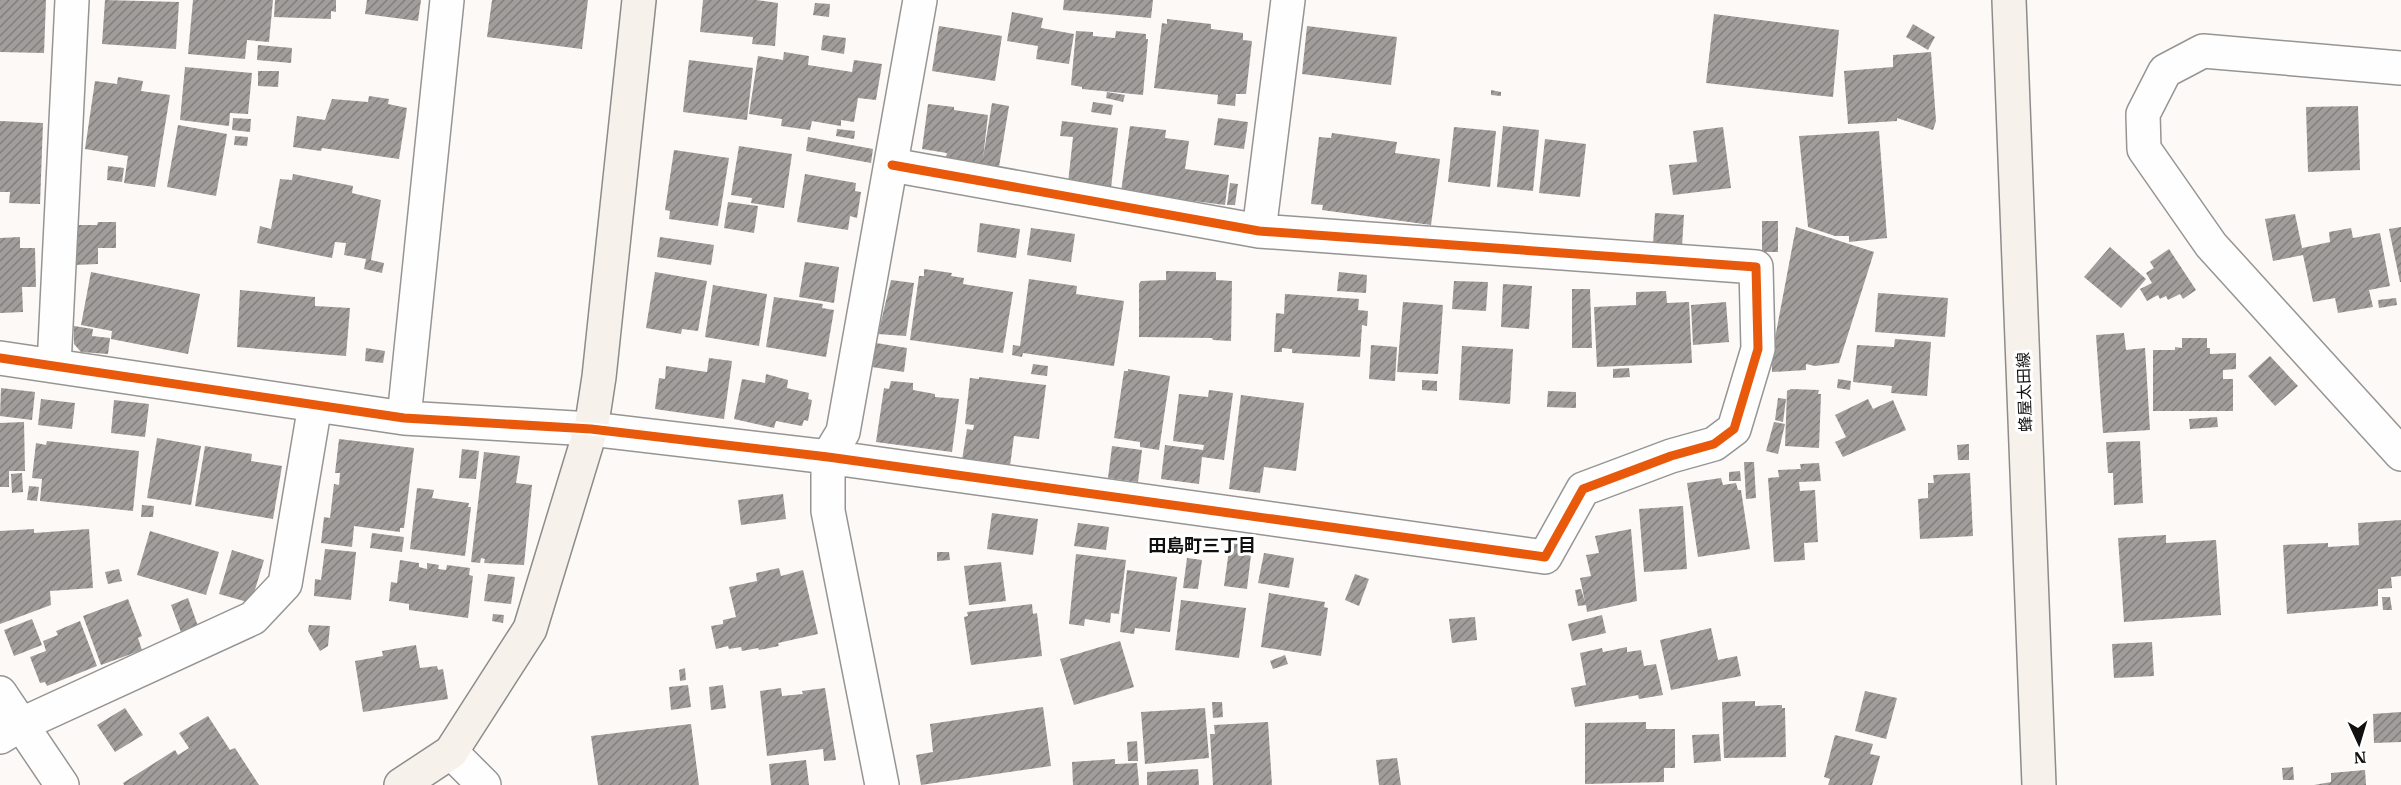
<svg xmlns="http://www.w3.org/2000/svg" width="2401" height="785" font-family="'IBM Plex Serif','Noto Sans JP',serif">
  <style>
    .building { fill: url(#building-hatch) }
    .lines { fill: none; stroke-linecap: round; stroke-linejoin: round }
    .street-casing { stroke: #969594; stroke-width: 36 }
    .secondary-casing { stroke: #8d8c8a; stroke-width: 36 }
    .street { stroke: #fffefe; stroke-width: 33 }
    .secondary { stroke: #f6f1eb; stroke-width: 33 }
    .cycleway-casing { stroke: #fff; stroke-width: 13 }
    .cycleway { stroke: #e8590c; stroke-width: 9 }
    .labels { text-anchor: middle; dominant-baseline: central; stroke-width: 6; stroke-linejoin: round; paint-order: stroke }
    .street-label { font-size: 16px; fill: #101010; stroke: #fff }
    .neighbourhood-label { font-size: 18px; font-weight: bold; fill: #101010; stroke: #fff }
  </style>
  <defs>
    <pattern id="building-hatch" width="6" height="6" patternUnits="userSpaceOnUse" patternTransform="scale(1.5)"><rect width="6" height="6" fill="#a09d9b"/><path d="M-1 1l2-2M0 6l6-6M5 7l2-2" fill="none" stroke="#817f7d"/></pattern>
  </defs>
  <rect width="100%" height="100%" fill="#fcf9f6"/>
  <path class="building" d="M0,0H46L44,53L0,52Z
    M105,0L179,2L176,49L102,44Z
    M193,0H273L269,42L247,40L245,59L188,54Z
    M275,0H336V12L331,11V19L274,17Z
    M367,0H421L418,21L365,14Z
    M492,0H588L582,49L487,37Z
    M703,0H756L778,3L775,46L752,44L753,37L700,32Z
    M1064,0H1153L1151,18L1063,10Z
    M815,3L830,4L829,17L813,15Z
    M1012,12L1043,18L1041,28L1074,34L1069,64L1036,59L1038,46L1007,41Z
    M1714,14L1839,30L1833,97L1706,83Z
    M1167,19L1211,24V29L1243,33V40L1252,41L1246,94H1236L1235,106L1217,104L1218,95L1154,88L1162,23L1167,24Z
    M1913,24L1935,37L1928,50L1906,37Z
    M939,26L1002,36L995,81L932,71Z
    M1307,26L1397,37L1391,85L1302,74Z
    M1076,31L1093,32V36L1115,38L1116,31L1146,34V39H1148L1143,95L1082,89V87L1071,85Z
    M823,35L846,38L844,54L821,50Z
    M258,45L292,48L291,63L257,60Z
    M784,52L809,56L808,65L852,72L854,60L882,64L876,100L858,98L854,122L841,120V126L812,121L810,130L781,126L782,119L749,114L758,56L783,60Z
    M1931,52L1936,121L1933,130L1897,118V121L1848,124L1844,71L1893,67V55Z
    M689,60L753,68L747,120L683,112Z
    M185,67L252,73L248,114L230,113L229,126L180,120Z
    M258,71H279L278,87L258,86Z
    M118,77L143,81L141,91L170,95L155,187L124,183L128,156L85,149L95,81L117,84Z
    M1491,90L1501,92V96L1491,95Z
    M1107,92L1125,95L1123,102L1106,98Z
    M369,96L389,99L388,104L407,108L399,159L322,148L321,151L293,147L297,116L325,120L332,99L368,102Z
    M1093,102L1113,105L1111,115L1091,112Z
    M992,103L1009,106L999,167L961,160L960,163L945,160L947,153L922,149L928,104L954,107V110L988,115L983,158Z
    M2358,106L2360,170L2308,172L2306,107Z
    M233,118L251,119L250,132L232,130Z
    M1218,118L1248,122L1244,149L1214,145Z
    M0,121L43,123L40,204L9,203L10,192H0Z
    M1062,121L1118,128L1111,188L1068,183L1073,137L1060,136Z
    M178,125L227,134L216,196L167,187Z
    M1130,126L1166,130L1165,138L1189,141L1185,169L1229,175L1225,205L1121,192Z
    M1503,126L1539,130L1533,191L1497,187Z
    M1454,127L1496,131L1490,187L1448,182Z
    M1723,127L1731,188L1673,195L1669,165L1697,162L1693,131Z
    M837,129L855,131L854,139L836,136Z
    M1879,131L1887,238L1849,242V236H1835L1808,227L1799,136Z
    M1332,133L1397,142L1395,153L1440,159L1431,225L1322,210L1323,205L1311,204L1319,137L1331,138Z
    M235,136L248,137L247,146L234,145Z
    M808,137L873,149L871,163L806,151Z
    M1545,139L1586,144L1580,197L1539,193Z
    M739,146L792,154L784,208L751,203L752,198L731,195Z
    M674,150L729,158L718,226L669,219L670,211L665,210Z
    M108,166L124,168L122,182L107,180Z
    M293,174L353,186L352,193L381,200L371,260L384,263L382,273L364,269L366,259L344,255L346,243L335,242L332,258L257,243L260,226L271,229L280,179L292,180Z
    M805,174L856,183L855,191L861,192L857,218L850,216L848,230L797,222Z
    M1230,183L1238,184L1235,205H1227Z
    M728,202L758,206L754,233L724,228Z
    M1655,213L1684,215L1682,246L1653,244Z
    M2295,214L2302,248L2330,242L2329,232L2351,228L2353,238L2380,233L2390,286L2369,290L2373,307L2338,313L2335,298L2313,302L2303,255L2273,261L2265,219Z
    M1762,221H1778V252H1762Z
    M98,222H116V248H98V264L74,265L73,225H97Z
    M980,223L1020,229L1016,258L977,252Z
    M1796,227L1874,252L1839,363L1815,366L1806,364V370L1772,372V354Z
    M2401,227V282H2400L2389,229Z
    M1031,228L1075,234L1071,262L1027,255Z
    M20,237V248H35L36,287H22L23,312L0,313V238Z
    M660,237L714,245L711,265L657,257Z
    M2110,247L2146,279L2121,308L2084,277Z
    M2169,249L2196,290L2183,299L2180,294L2168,300L2166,296L2160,299L2158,295L2147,301L2140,289L2152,283L2146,273L2154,268L2150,262Z
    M805,262L839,267L834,303L799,297Z
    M924,269L952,273L951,276L964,278L963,284L1013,292L1003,353L910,340L919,276H924Z
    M1166,271L1216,272V280L1232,281L1231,341L1213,340L1212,338L1139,337V284L1141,281L1166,280Z
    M91,272L200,294L188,354L111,339L112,331L81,325Z
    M655,272L707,281L698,331L682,329L681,334L646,328Z
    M1339,272L1367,275L1366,293L1337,291Z
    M1029,279L1077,286L1076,294L1124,301L1114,366L1023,353L1022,357L1012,355L1013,345L1020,346Z
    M891,280L914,283L906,336L878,334Z
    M1454,281L1488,282L1486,311L1452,309Z
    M1503,284L1532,286L1529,329L1501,327Z
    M713,285L767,294L759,346L705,337Z
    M1572,289H1590L1592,348H1572Z
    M240,290L315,297V306L350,308L346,356L237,347Z
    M1666,291L1667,303L1689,302L1692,363L1597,367L1594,307L1636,305V292Z
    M1878,293L1948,298L1945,337L1875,332Z
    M1285,294L1359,299L1358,310L1368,311L1367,326L1362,325L1360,357L1292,353V349L1282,348V352H1274L1276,313L1284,314Z
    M774,297L823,304L822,308L834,310L826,357L766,347Z
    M2396,298L2397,305L2379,308L2378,300Z
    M1403,302L1443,305L1438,374L1397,372Z
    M1726,302L1729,342L1693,345L1691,305Z
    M74,326L93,329L92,336L110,338L108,354L81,352L74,344Z
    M2124,333L2126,350L2145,348L2150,430L2103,433L2096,335Z
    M2182,338H2207V348H2210V354L2236,353V369L2223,370V379H2233V411H2153V350H2175V347L2182,348Z
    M1895,339L1931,342L1927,396L1891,393L1892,386L1853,382L1857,345L1894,347Z
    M876,343L907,348L904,372L872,367Z
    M1371,345L1397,347L1395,381L1369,379Z
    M1462,346L1513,349L1510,404L1459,400Z
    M366,348L385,351L383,363L365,361Z
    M2270,356L2298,386L2275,406L2248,376Z
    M709,358L732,361L724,419L655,409L659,378L665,379L666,366L707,372Z
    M1033,364L1048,366L1047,376L1031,374Z
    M1629,368L1630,377L1613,378V369Z
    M1128,369L1170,376L1159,450L1140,447V442L1114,438L1124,371H1128Z
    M766,374L788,380L787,388L809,393L808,399L812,400L808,421L804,420L802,426L776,421L774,428L734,419L742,379L765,383Z
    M979,377L1046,385L1039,439L1014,436L1010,466L962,460L967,429L973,430L974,425L965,424L970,378L979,379Z
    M1838,379L1851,381L1850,390L1837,388Z
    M1422,380L1437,381V391L1422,390Z
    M891,381L913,383V390L935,394V397L959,399L952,452L876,442L884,388L889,389Z
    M1,388L35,392L32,420L0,416Z
    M1791,389L1819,390L1818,394H1821L1819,448L1785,446L1787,391Z
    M1209,390L1233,393L1224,460L1202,457L1199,484L1161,479L1165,445L1203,450L1204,445L1173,441L1179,394L1208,397Z
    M1548,391L1576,392V408L1547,407Z
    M1241,395L1304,403L1296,471L1264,467L1260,493L1229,489Z
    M1778,398L1786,399L1783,422L1775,420Z
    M41,399L75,403L72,429L38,425Z
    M1868,399L1873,409L1893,400L1906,430L1843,457L1835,442L1846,437L1835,415Z
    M114,400L149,404L145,437L111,433Z
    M2217,417L2218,427L2190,429L2189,419Z
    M24,422L25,471H9V487H0V423Z
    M1774,422L1785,424L1778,454L1766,451Z
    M157,438L201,446L191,505L147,498Z
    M339,439L414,448L404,528H400V532L354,526L352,547L321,543L324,517L330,518L334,484L339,485L340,473H335Z
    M47,441L139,451L133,511L40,501L42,479L32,478L36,443L46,445Z
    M2140,441L2143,503L2114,505L2113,473H2108L2106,442Z
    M1969,444V460H1958L1957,445Z
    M205,446L252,454L251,461L282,466L273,519L195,506Z
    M1112,446L1142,450L1138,482L1108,478Z
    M462,449L479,451L476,479L459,478Z
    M484,452L520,456L516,483L532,485L524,565L484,563L485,559L481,558L480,563L471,562Z
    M1744,462H1754L1756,498L1746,499Z
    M1819,463L1821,481L1799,482L1800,491L1815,490L1818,542L1804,543L1805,560L1774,562L1768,478L1779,477L1778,470L1801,469L1800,464Z
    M1740,471L1741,481H1729V472Z
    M22,473L23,492L12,493L11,474Z
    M1970,473L1973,536L1920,539L1918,499L1928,498V483H1934L1933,475Z
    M1721,478L1723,485L1736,483L1738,490H1741L1750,549L1698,557L1687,483Z
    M29,486L39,487L37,501L27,500Z
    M417,488L434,490L432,498L469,503L468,507H471L465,556L410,549Z
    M783,494L786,519L741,525L738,500Z
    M142,505L154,506L153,517H141Z
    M1683,506L1687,569L1644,572L1639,509Z
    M992,513L1038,519L1033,555L987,549Z
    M2401,520V576L2391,577L2392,588L2378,589V606L2287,614L2283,545L2328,543V547L2359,545L2358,523Z
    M1078,523L1109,527L1106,550L1074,546Z
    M34,529V533L89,529L93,588L50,591L51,605L0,624V531Z
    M1631,529L1637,601L1587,612L1586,605L1578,606L1575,590L1581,589L1585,602L1580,578L1591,576L1586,555L1599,553L1595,536Z
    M150,531L219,552L206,595L137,575Z
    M372,533L404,537L402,552L370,548Z
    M2166,535V543L2216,540L2221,615L2124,622L2118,538Z
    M1230,543L1252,546L1247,589L1224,586Z
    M325,549L356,552L351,600L314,596L315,579L321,580Z
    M232,550L264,560L251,603L219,594Z
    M937,552H949L950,560L937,561Z
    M1264,553L1294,558L1289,588L1258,583Z
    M1076,554L1126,560L1119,614L1111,613L1110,623L1085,619L1084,626L1069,624Z
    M1187,558L1202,560L1198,589L1183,588Z
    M400,560L419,563V567L427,569V563L439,565L438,569L446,570L447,565L470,568L469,575L473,576L468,618L409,610V604L389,601L391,582L397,583Z
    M1001,562L1006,601L969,605L964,566Z
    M779,568L781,576L803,570L818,634L778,643L779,646L759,650L758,648L742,651L741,647L729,649L728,646L716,649L711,626L723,624V620L736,617L729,587L757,581L756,573Z
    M119,569L122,581L108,584L105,572Z
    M1127,570L1177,577L1170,632L1135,628L1134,634L1120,632Z
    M488,574L515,577L511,604L484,601Z
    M1355,574L1369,579L1359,606L1345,600Z
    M1269,593L1325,602L1324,607L1328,608L1321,656L1261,647Z
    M2382,597H2390L2392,610H2383Z
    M188,598L199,629L182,635L171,605Z
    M128,599L142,636L138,638L142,650L101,665L83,616Z
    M1181,600L1246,608L1239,658L1175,650Z
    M1032,604L1033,614L1037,613L1042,656L971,665L964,617L968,616L967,612Z
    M493,614L504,615L503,623L492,621Z
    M1602,615L1606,633L1572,641L1568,624Z
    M1475,617L1477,640L1452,643L1449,619Z
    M32,619L42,645L14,656L4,630Z
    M80,621L97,666L47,686L45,682L40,683L30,657L46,651L43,641L58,635L56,631Z
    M309,625L330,626L328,646L320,651L308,631Z
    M1711,628L1718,660L1737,656L1741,676L1671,690L1660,640Z
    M1120,641L1134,687L1074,705L1060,659Z
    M2152,642L2154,676L2114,678L2112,644Z
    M416,645L420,668L437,666L438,670L443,669L448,699L363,712L355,661L383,656L382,651Z
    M1627,647V652L1641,650L1644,666L1656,664L1663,695L1639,699L1638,695L1575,707L1571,688L1586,685L1580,653L1602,648L1603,652Z
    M1285,655L1288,664L1273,669L1270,661Z
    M685,668L686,680L680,681L679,670Z
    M688,685L691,707L671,710L669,687Z
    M723,685L726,708L711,710L709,687Z
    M781,688L782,696L803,694L802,691L825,688L836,760L824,761L823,749L767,756L760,691Z
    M1865,691L1897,698L1886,739L1855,731Z
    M1755,701V706L1782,705V708H1785L1786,757L1724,758L1722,702Z
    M1212,702H1222L1223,717L1213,718Z
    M1043,707L1051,766L921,785L916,755L933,752L930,724Z
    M125,708L143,735L115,752L97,725Z
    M1205,708L1209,758L1145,764L1141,712Z
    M2401,712V742L2374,743L2373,714Z
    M208,716L230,750L235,748L259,785H124L123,783L175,750L178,755L189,748L179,733Z
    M1268,722L1272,785H1213L1210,734H1215L1214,725Z
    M1646,722V729H1675V768H1664V782L1585,784V723Z
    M691,724L699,785H598L591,736Z
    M1719,734L1721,761L1694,763L1692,735Z
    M1835,735L1873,744L1870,754L1880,756L1872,785H1828L1830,779L1824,777Z
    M1137,741L1138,761H1128L1127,742Z
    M1397,758L1401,785H1379L1376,760Z
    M1115,759V764L1137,763L1139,785H1073L1072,762Z
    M806,760L809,785H771L769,764Z
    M2293,767L2294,780H2283L2282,768Z
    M1198,769L1199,785H1147V772Z
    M2365,770L2366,785H2314L2331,782V773Z"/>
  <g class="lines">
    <g class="street-casing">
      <path id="street" d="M2401,68L2203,51L2165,71L2143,114L2144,149L2211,245L2401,454
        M1259,231L1288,0
        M0,358L404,418L591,429L828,457L1545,557L1583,489L1671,456L1714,444L1734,429L1758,349L1756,267L1259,231L892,165
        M54,366L72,0
        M404,418L447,0
        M0,693L62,785
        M0,737L20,725L253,618L285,584L315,405
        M451,752L484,785
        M882,785L828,511V457L843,432L920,0"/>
    </g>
    <g class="secondary-casing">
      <path id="secondary" d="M2009,0L2039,785
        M401,785L451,752L530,629L591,429L599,377L639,0"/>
    </g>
    <use href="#street" class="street"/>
    <use href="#secondary" class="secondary"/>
    <g class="cycleway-casing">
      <path id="cycleway" d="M0,358L404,418L591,429L828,457L1545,557L1583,489L1671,456L1714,444L1734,429L1758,349L1756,267L1259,231L892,165"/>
    </g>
    <use href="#cycleway" class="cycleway"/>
  </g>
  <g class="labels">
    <g class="street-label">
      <text transform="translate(2024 392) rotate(-92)">蜂屋太田線</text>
    </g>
    <g class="neighbourhood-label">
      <text x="1202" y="545">田島町三丁目</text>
    </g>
  </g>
  <g transform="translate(2359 743) rotate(176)" stroke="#ffffff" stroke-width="4.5" paint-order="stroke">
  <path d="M0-4.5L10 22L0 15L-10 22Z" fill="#101010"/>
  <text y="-9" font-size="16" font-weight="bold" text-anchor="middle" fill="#101010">N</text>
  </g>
</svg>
